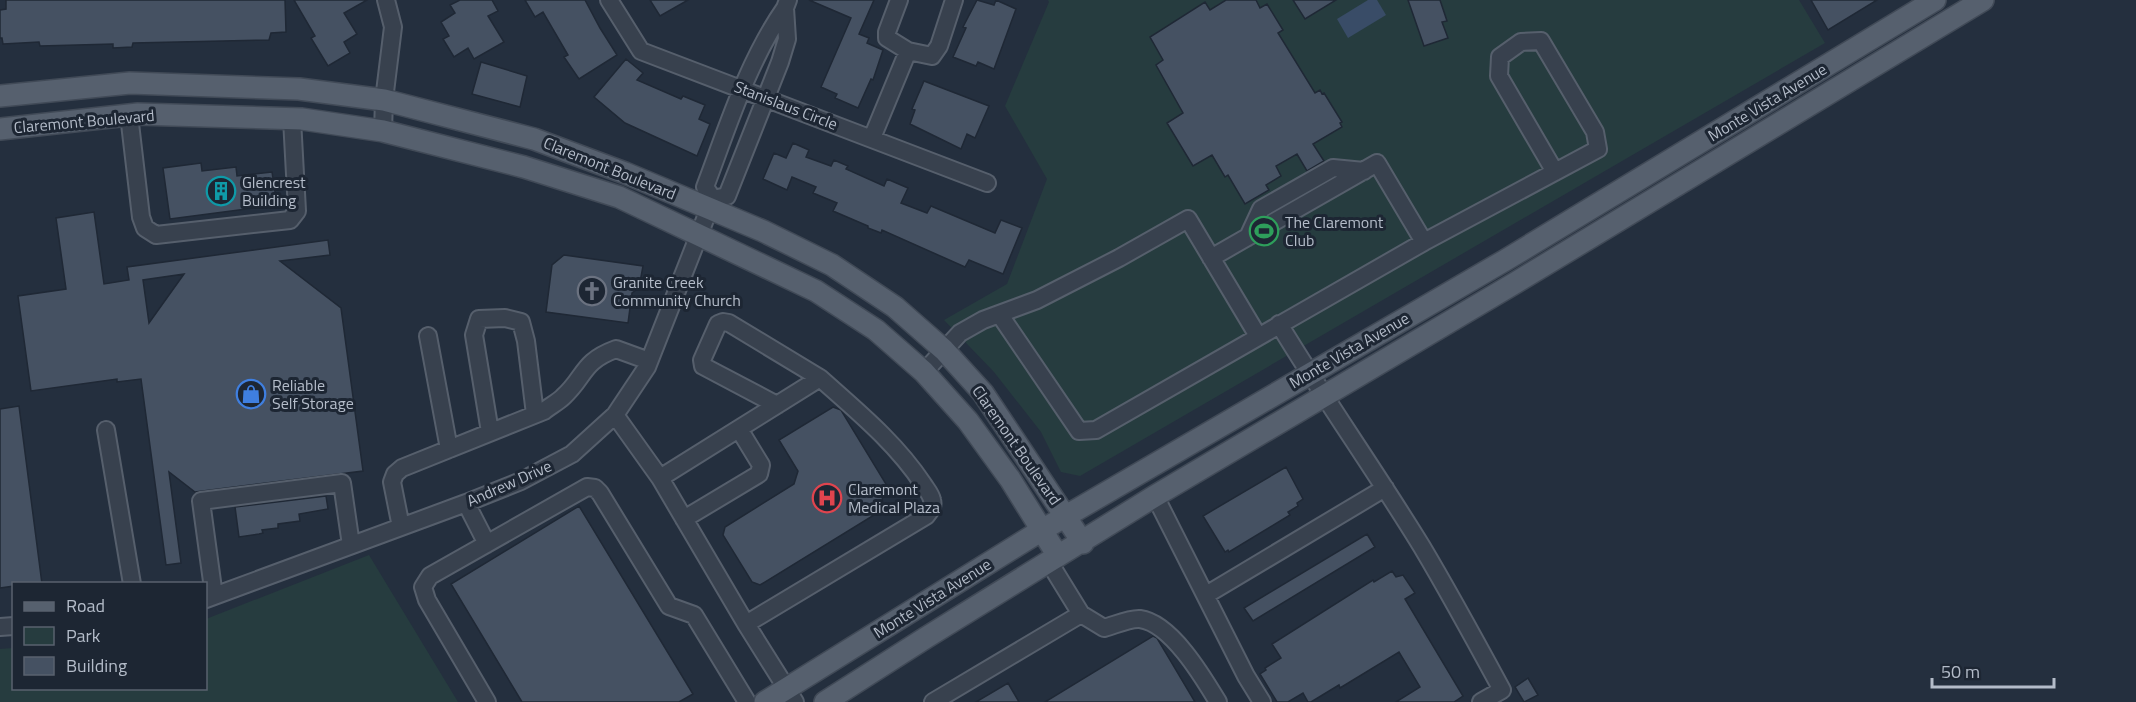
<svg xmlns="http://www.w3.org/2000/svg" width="2136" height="702" font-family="'Titillium Web',sans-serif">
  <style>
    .green { fill: #263c3f }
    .water { fill: #394c67 }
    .building { fill: #455162; stroke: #1f2835; stroke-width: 1.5; fill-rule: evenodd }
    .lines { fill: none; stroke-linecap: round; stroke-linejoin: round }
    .minor-casing { stroke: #565f6c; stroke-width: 20 }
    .major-casing { stroke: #414a57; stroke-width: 24 }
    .minor { stroke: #38414e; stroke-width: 16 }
    .major { stroke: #56606e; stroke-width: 21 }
    .labels { text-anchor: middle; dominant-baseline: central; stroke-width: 6; stroke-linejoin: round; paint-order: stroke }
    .street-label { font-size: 16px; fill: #b4bcc9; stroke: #1d2633 }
    .poi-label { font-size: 16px; fill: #b4bcc9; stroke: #1d2633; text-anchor: start }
  </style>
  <rect width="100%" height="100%" fill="#242f3e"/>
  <path class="green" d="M1048,0H1799L1825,43L1080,476L1061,472L1041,432L994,372L944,320L1007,284L1047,179L1005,106L1049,2Z
    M369,555L458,702H0V649L13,648L14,688H206V619Z"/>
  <path class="water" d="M1368,0H1377L1386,15L1348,38L1337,19Z"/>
  <path class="building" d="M6,0H285L286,32L271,33L269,40L133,43L132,47L113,48V44L40,46L39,42L3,44L2,38H0V10L6,9Z
    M294,0H367L344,13L357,34L344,42L350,53L328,66L311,38L315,36Z
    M460,0H492L498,11L488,16L504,42L474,59L468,48L454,57L443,39L449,36L441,22L455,13L450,5Z
    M525,0H585L600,28L617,55L579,79L564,57L568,55L543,12L535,17Z
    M650,0H688L660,16Z
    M809,0H874L859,34L869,38L867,43L883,50L873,80L871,79L858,108L835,98L837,94L821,87L851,18Z
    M977,0L994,5L996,0L1016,9L994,69L978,62L976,66L953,57L966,28L963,27Z
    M1226,0H1256L1260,8L1267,4L1283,30L1278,33L1315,93L1320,90L1322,94L1324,93L1342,122L1340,123L1342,127L1313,144L1324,161L1307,171L1297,154L1276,166L1281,176L1266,185L1269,190L1245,204L1228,175L1225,177L1212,155L1193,166L1167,123L1183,113L1156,65L1163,60L1150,37L1205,2L1210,10Z
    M1293,0H1336L1305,19Z
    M1408,0H1440L1447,21L1442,22L1448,38L1424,46Z
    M1811,0H1877L1828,30Z
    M626,59L643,73L637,80L681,99L683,96L705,105L699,119L710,124L697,156L625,123L594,97Z
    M481,62L527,76L520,107L472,94Z
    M924,81L989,106L975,138L967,134L961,149L910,124L915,110L912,109Z
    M793,143L809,150L806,157L831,166L834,160L848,166L846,169L884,186L887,179L908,188L901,203L927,213L931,206L995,233L1001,220L1022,228L1003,274L969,260L965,267L882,230L881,233L868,228V226L833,211L837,203L813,193L816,187L792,177L787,190L763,179L774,153L786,158Z
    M201,163L202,171L236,167L237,176L272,172L277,205L170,219L163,168Z
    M94,212L104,284L129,280L127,267L328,240L330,255L280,261L341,308L363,471L195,492L169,472L181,563L166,565L141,379L117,382V379L31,391L18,296L66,289L56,218ZM184,274L149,323L143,280Z
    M564,255L643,266L639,288L632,293L628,323L546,312L552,265Z
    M19,406L42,584H14V586L0,588V409Z
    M833,407L841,410L886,484L879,512L760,585L752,582L723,535L725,527L794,484L798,471L779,440Z
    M1286,467L1303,499L1297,503L1298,506L1288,512L1290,515L1229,552L1228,550L1225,552L1203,516Z
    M326,496L328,509L299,514L300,521L278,524V528L262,530L263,533L259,534L239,537L235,507Z
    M579,506L693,694L679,702H522L451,584Z
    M1367,534L1375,547L1253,621L1244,608Z
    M1392,571L1396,577L1403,575L1415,593L1405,599L1463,696L1454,702H1396L1420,687L1399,652L1340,688L1339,685L1311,702H1308L1303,693L1288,702H1277L1260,674L1266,670L1265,668L1281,658L1272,644L1373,580L1374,582Z
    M1153,636L1157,638L1195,702H1045Z
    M1528,678L1538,695L1524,702L1515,687Z
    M1008,683L1019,702H976Z"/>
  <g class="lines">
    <g class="minor-casing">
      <path id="minor" d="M609,0L641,51L987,183
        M899,0L887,32V38L908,51L932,56L939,46L954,0
        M129,115L141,217L145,228L156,235L290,220L297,211L292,119
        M383,131L384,100L393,27L386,0
        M872,138L908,51
        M713,199L727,196L780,62L787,39L785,8L788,0
        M713,199L705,187C728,126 748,61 785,8
        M1248,237L1261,209L1333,168L1364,171
        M1211,258L1377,163L1424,242
        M1000,315L1079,431L1096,430L1424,242L1598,149L1595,132L1541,41L1521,42L1500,57L1499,76L1555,172
        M1279,324C1325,400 1376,472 1422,547C1450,594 1476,642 1502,690L1481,702
        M428,336L449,449
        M924,372L960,333L983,320L1037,300L1119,258L1188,219L1258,336
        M777,405L703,366L702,360L718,324L723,322L729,323L820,378
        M615,415L660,478L746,624L795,702
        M106,430L132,584
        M490,432L474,335L479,319L505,318L521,322L526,341L535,414
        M660,478L820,378C857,411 896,443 923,484C926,489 931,494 932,500C934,507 930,511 926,516L746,624
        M1155,496L1246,676L1262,702
        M466,503L487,544
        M684,519L759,474L761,465L739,429
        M401,527L392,482L395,474L402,468L544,411C550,406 558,402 563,397C586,376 581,362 616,349L649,361
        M1049,562L1081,614L1104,628C1115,625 1130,618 1140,619C1171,623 1203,677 1218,702
        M1206,595L1385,488
        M214,596L201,501L342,483L351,545
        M206,599L466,503L521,481L572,454L615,415L647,367L713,199
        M0,627L14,626
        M487,702L427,600L423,587L430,576L587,487L595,488L600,493L669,606L694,615L747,702
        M933,702L1081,614"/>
    </g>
    <g class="major-casing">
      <path id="major" d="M0,96L130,83L299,89L384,100L534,139L625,173L763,231L832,265L895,307L944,350L983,393L1083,543
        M0,129L138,114L302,119L383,131L524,167L619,197L816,291L876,330L924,372L968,421L1010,479L1058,556
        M765,702L1042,530L1504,261L1935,0
        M825,702L927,637L1155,496L1515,283L1983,0"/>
    </g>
    <use href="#minor" class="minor"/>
    <use href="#major" class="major"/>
  </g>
  <defs>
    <g id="building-ring" transform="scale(1.5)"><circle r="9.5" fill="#1d2633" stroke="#0f9aa8" stroke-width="1.5"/><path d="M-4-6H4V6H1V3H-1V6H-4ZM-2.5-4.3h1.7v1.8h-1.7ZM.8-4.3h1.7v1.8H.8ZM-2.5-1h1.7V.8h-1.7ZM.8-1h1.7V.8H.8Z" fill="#0f9aa8"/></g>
    <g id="stadium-ring" transform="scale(1.5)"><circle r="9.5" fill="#1d2633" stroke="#2e9e5b" stroke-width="1.5"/><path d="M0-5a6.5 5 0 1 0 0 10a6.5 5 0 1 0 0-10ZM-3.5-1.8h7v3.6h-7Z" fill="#2e9e5b"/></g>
    <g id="church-ring" transform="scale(1.5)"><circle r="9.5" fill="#1d2633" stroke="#6b7280" stroke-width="1.5"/><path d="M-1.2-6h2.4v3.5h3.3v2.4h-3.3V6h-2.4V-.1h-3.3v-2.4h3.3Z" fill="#6b7280"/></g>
    <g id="shop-ring" transform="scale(1.5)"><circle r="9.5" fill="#1d2633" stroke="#3f7fe0" stroke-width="1.5"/><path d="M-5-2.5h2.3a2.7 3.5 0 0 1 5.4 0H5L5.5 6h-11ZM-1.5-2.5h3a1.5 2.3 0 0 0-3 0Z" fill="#3f7fe0"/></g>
    <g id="hospital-ring" transform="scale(1.5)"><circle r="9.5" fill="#1d2633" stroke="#e0444e" stroke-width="1.5"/><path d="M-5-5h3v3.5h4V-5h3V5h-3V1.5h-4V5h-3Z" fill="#e0444e"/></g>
  </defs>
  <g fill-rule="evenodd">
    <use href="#building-ring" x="221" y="191"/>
    <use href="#stadium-ring" x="1264" y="231"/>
    <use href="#church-ring" x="592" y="291"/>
    <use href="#shop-ring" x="251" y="394"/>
    <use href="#hospital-ring" x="827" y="498"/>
  </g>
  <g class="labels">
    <g class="street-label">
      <text transform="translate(1767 102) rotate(-31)">Monte Vista Avenue</text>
      <text transform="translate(786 105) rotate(21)">Stanislaus Circle</text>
      <text transform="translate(84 121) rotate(-5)">Claremont Boulevard</text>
      <text transform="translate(610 168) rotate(22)">Claremont Boulevard</text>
      <text transform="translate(1349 350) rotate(-30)">Monte Vista Avenue</text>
      <text transform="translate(1017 445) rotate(55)">Claremont Boulevard</text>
      <text transform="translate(509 483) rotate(-24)">Andrew Drive</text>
      <text transform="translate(932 598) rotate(-32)">Monte Vista Avenue</text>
    </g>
    <g class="poi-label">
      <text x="242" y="182">Glencrest<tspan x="242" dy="18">Building</tspan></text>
      <text x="1285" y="222">The Claremont<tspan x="1285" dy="18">Club</tspan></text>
      <text x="613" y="282">Granite Creek<tspan x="613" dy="18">Community Church</tspan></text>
      <text x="272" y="385">Reliable<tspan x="272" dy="18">Self Storage</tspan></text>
      <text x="848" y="489">Claremont<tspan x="848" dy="18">Medical Plaza</tspan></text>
    </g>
  </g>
  <rect x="12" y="582" width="195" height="108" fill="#1d2633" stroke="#59626f" stroke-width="1.5"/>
  <rect x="24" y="602" width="30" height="9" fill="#56606e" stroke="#59626f" stroke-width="1.5"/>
  <text x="66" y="612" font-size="18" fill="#b4bcc9">Road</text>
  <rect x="24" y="627" width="30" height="18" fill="#263c3f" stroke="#59626f" stroke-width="1.5"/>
  <text x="66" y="642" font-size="18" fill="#b4bcc9">Park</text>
  <rect x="24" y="657" width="30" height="18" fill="#455162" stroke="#59626f" stroke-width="1.5"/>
  <text x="66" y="672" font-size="18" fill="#b4bcc9">Building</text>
  <path d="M1932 678v9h122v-9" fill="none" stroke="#b4bcc9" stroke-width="3"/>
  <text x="1941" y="678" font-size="18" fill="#b4bcc9" stroke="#1d2633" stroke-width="4.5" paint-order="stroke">50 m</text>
</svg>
